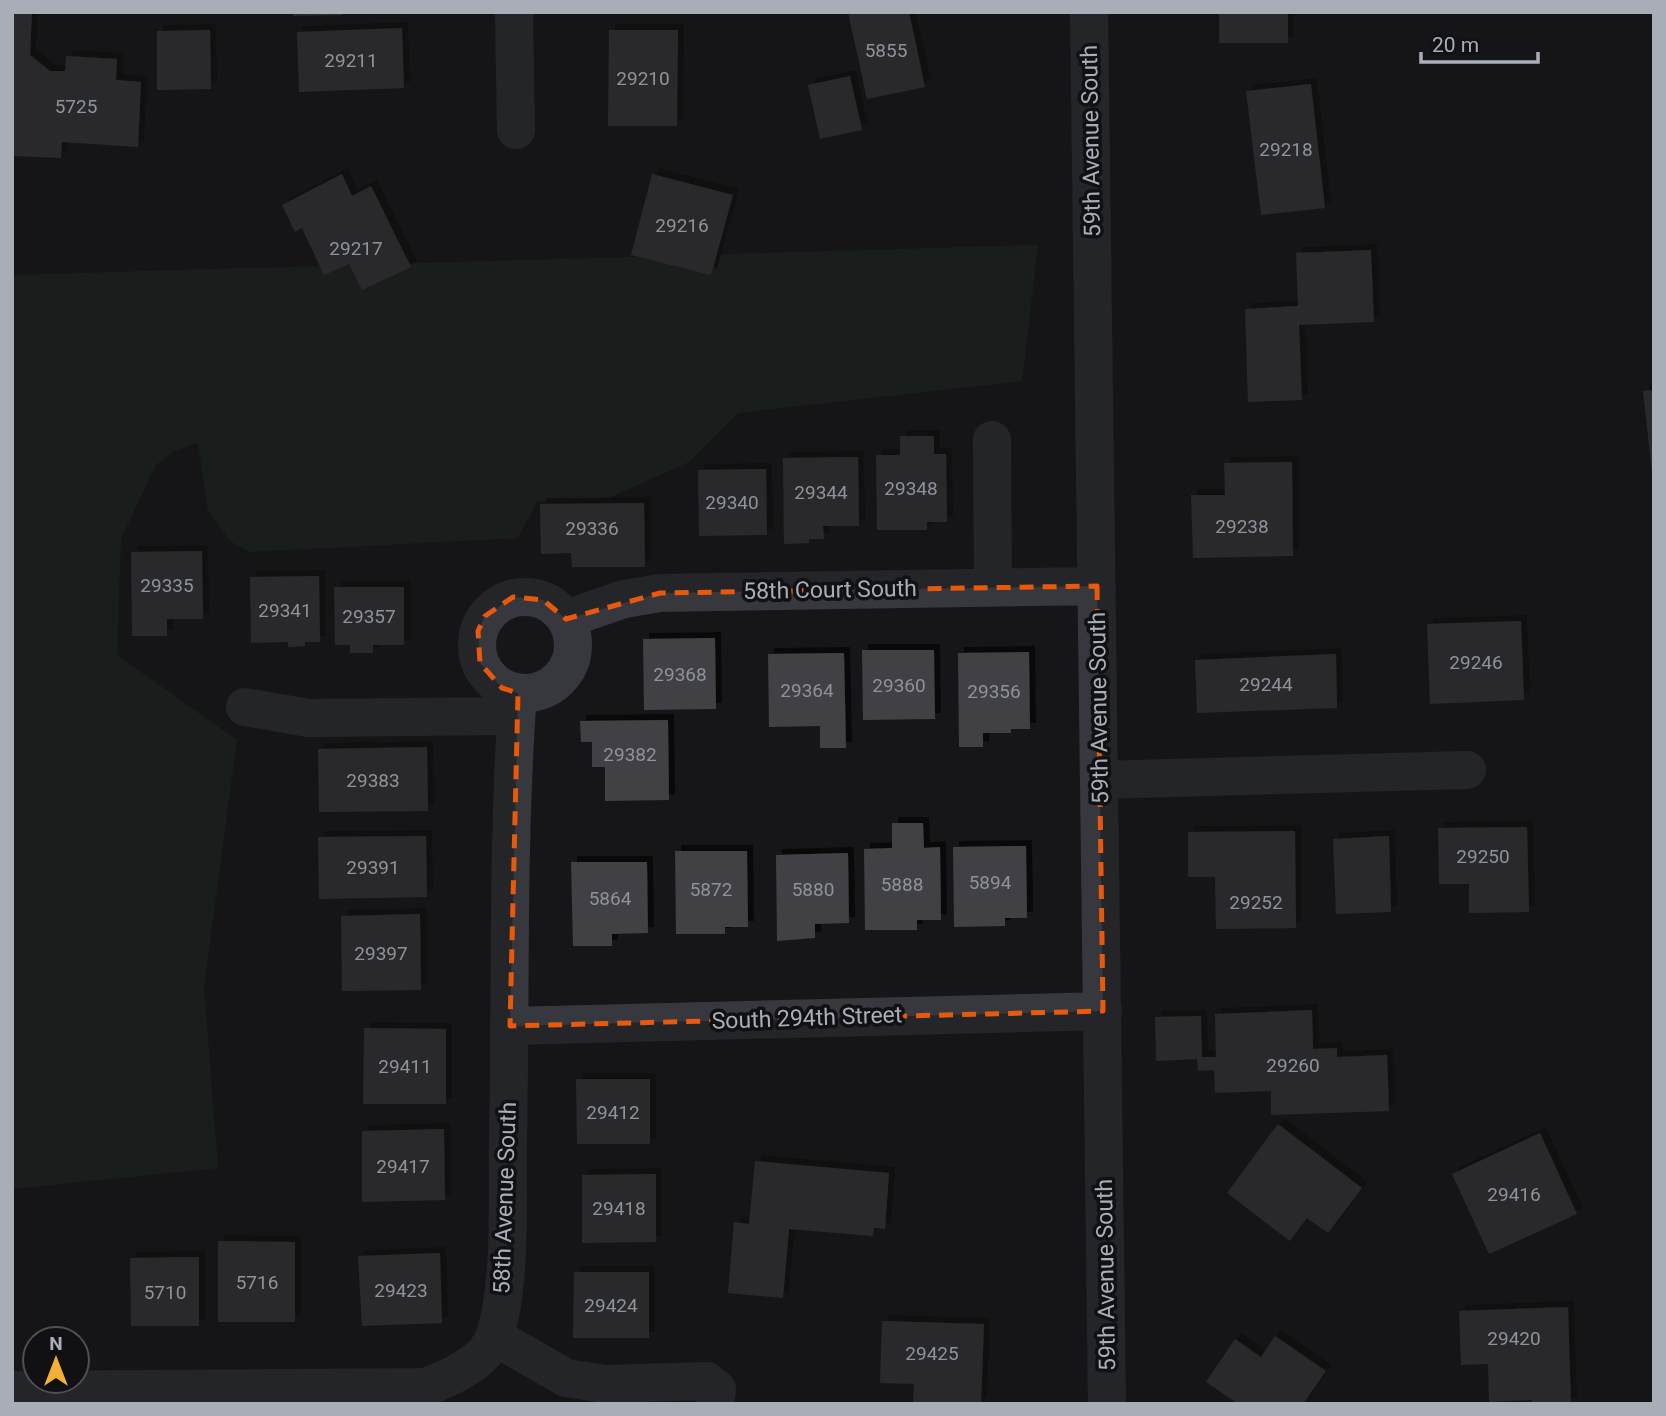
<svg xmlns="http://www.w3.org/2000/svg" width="1666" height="1416" font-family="Roboto,sans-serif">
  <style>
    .green { fill: #1e261f }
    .building { fill: #404145; filter: url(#shadow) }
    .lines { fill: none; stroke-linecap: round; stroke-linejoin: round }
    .minor { stroke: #37383d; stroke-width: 38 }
    .marked { fill: none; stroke: #e8590c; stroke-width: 5; stroke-dasharray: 14 9; stroke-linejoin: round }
    .labels { text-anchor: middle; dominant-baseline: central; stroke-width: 7; stroke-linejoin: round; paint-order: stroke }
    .number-label { font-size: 19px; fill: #8e929b }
    .street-label { font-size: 23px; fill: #a8adb8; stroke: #111113 }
  </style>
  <defs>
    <filter id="shadow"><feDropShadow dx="6" dy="-6" stdDeviation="0" flood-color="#0009"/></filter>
  </defs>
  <rect width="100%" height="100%" fill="#161618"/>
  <path class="green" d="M1038,245L1022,381L738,413L689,462L604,500L537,501L518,538L249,552L230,541L208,511L198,443L176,450L156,465L121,539L117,655L237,740L204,987L218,1168L12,1189V275Z"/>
  <path class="building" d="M12,12H32L30,55L50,71H65L66,56L117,59L116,80L141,82L138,147L62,142L61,158L14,156Z
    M293,12H342V15L293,16Z
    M848,12H909L925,87L867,99Z
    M1219,12H1288V43H1219Z
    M402,28L404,88L299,92L297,32Z
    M210,30L211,89L157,90V31Z
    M609,30H678L677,126H608Z
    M850,76L862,130L820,139L808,85Z
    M1311,84L1325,208L1261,215L1246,91Z
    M342,174L352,196L371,186L411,267L362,290L349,264L324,275L302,228L295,232L282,205Z
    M652,174L733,195L711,275L631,255Z
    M1371,250L1374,322L1299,325L1302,400L1248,402L1245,309L1298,306L1296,253Z
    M1654,390V472H1652L1643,391Z
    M900,436H934V454H946L947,522H927V530H877L876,455H900Z
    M858,457L859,526H823L824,539H809V543L784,544L783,458Z
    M1292,462L1293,556L1193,558L1191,495H1225L1224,463Z
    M766,469L767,535L699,536L698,470Z
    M644,503L645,567H572L571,553L541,554L540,504Z
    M202,551L203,619H167V636H132L131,552Z
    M319,576L320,642H305V646L288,647V642L251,643L250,577Z
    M334,587H404V645H373V653H350V645H335Z
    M1521,621L1524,700L1430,704L1427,624Z
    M715,638L716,709L644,710L643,639Z
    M862,650H934L935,719L863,720Z
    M1029,652L1030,729H1011V733H983V747H959L958,653Z
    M844,653L846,748H820V726L769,727L768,654Z
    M1336,654L1337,708L1197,713L1195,660Z
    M668,720L669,800L605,801V767H592V742H581L580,721Z
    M427,747L428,811L319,812L318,749Z
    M892,823H923L924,848L940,847L941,920H917V930H865L864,849L892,848Z
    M1527,827L1529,912L1469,913V884H1439L1438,828Z
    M1295,831L1296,928L1216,929L1215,877H1188V832Z
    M426,836L427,897L319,899L318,837Z
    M1389,836L1391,912L1336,914L1333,839Z
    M1026,846L1027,918H1005V926L954,927L953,847Z
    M675,851H747L748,927H725V934H676Z
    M848,853L849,923L815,924V938L777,941L776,855Z
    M571,862H647L648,933L612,934V946H573Z
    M420,914L421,990L342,991L341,916Z
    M1312,1010L1313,1049L1337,1048V1057L1387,1055L1389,1111L1271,1115V1091L1215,1093L1214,1070L1198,1071L1197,1059L1156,1061L1155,1017L1201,1016L1202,1057H1216L1215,1014Z
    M364,1028L446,1029V1104H363Z
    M576,1079H650V1144H577Z
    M1278,1124L1362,1188L1328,1233L1307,1218L1290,1241L1227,1193Z
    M444,1129L445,1200L362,1202V1131Z
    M1540,1133L1577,1214L1489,1254L1452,1174Z
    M755,1161L889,1173L885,1229L874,1228L873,1236L789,1229L783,1298L728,1293L734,1222L749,1224Z
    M656,1174V1242L582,1243V1175Z
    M218,1241L295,1242V1322H218Z
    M440,1253L442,1323L362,1326L358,1256Z
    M199,1257V1326H131L130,1258Z
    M574,1272H649V1338H573Z
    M1568,1307L1571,1404H1532V1400L1489,1402L1488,1364L1461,1365L1459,1311Z
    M882,1321L984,1324L981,1404H913L914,1384L880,1383Z
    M1275,1336L1326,1371L1303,1404H1238L1206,1382L1235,1339L1261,1357Z"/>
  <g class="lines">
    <path class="minor" d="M514,12L516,130
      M1089,12L1107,1404
      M992,440L993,587
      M477 645a48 48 0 1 1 96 0a48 48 0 1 1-96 0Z
      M566,619L624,599L660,593L1097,586
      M245,707L308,718L516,716
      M1100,780L1467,770
      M510,1026L1103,1011
      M495,1337L566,1378L605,1384L707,1381L717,1389L715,1404
      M12,1390L425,1387C449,1379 487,1361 495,1335C512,1280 507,1197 508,1139C511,990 507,841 518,693"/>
  </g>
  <path d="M0 0H1666V1416H0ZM1097,586L1103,1011L510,1026L518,693L502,688L480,663L478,631L485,616L513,597L543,600L566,619L660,593Z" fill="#161618" fill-opacity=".55" fill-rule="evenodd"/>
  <path class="marked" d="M1097,586L1103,1011L510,1026L518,693L502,688L480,663L478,631L485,616L513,597L543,600L566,619L660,593Z"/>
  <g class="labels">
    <g class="number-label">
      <text x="886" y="50">5855</text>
      <text x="351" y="60">29211</text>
      <text x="643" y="78">29210</text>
      <text x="76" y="106">5725</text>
      <text x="1286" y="149">29218</text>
      <text x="682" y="225">29216</text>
      <text x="356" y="248">29217</text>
      <text x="911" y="488">29348</text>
      <text x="821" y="492">29344</text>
      <text x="732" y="502">29340</text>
      <text x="1242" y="526">29238</text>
      <text x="592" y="528">29336</text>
      <text x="167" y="585">29335</text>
      <text x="285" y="610">29341</text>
      <text x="369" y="616">29357</text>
      <text x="1476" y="662">29246</text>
      <text x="680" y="674">29368</text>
      <text x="1266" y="684">29244</text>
      <text x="899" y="685">29360</text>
      <text x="807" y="690">29364</text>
      <text x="994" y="691">29356</text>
      <text x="630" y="754">29382</text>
      <text x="373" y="780">29383</text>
      <text x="1483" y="856">29250</text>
      <text x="373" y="867">29391</text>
      <text x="990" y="882">5894</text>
      <text x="902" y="884">5888</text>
      <text x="711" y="889">5872</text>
      <text x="813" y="889">5880</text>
      <text x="610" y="898">5864</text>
      <text x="1256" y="902">29252</text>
      <text x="381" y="953">29397</text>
      <text x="1293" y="1065">29260</text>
      <text x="405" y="1066">29411</text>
      <text x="613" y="1112">29412</text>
      <text x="403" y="1166">29417</text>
      <text x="1514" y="1194">29416</text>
      <text x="619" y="1208">29418</text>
      <text x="257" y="1282">5716</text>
      <text x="401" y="1290">29423</text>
      <text x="165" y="1292">5710</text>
      <text x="611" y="1305">29424</text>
      <text x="1514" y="1338">29420</text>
      <text x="932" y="1353">29425</text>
    </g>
    <g class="street-label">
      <text transform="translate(1091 141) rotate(-91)">59th Avenue South</text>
      <text transform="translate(830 590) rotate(-1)">58th Court South</text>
      <text transform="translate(1099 708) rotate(-91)">59th Avenue South</text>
      <text transform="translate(807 1018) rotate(-2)">South 294th Street</text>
      <text transform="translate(505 1198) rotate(-88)">58th Avenue South</text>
      <text transform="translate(1106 1275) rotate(-91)">59th Avenue South</text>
    </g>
  </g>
  <rect width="1666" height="1416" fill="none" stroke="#a8adb8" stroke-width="28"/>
  <g transform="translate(56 1360)"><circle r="33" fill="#111113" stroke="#4d4f55" stroke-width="2"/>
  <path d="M0-5L12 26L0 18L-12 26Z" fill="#f2b134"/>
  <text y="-10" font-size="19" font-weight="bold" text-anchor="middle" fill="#a8adb8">N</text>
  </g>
  <path d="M1421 52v10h117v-10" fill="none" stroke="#a8adb8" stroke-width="3.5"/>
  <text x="1432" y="52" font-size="21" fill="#a8adb8" stroke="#111113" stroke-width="5" paint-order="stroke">20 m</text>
</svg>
